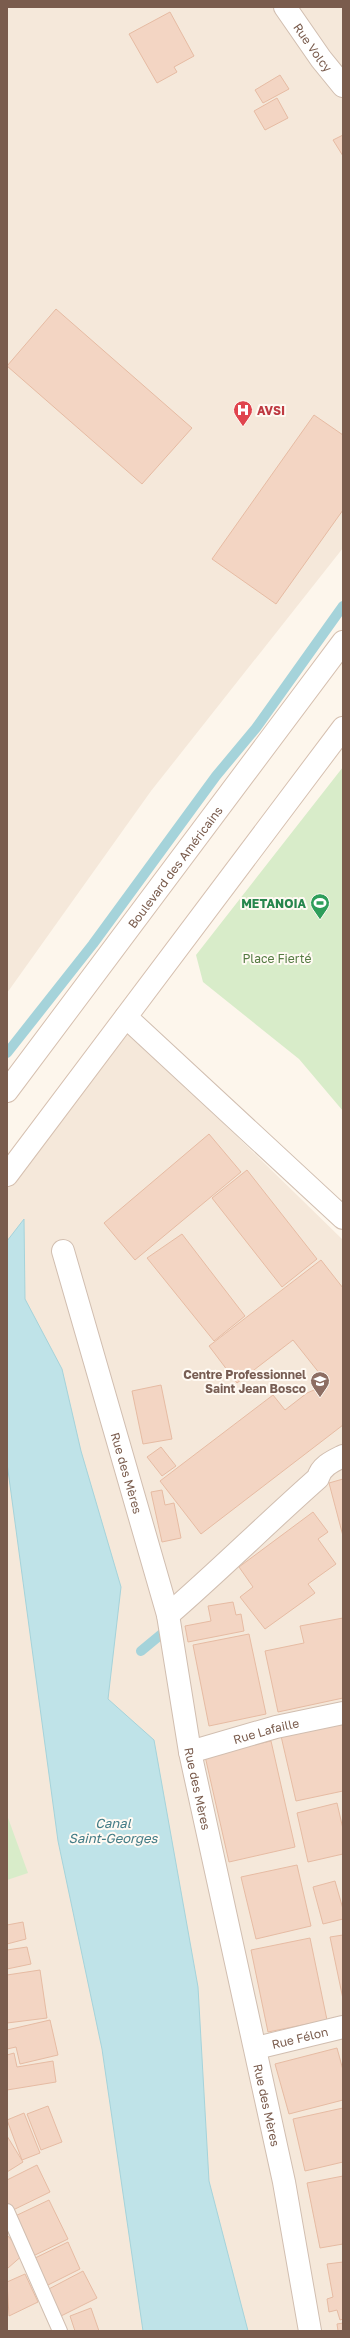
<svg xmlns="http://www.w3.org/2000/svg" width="350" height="2338" font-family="'Golos Text',sans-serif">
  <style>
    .residential { fill: #f5e8da }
    .green { fill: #d8ecc9 }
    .water { fill: #bfe3e8; stroke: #a5d3da }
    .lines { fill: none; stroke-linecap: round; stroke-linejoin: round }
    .stream { stroke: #a5d3da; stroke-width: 10 }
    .building { fill: #f3d5c3; stroke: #e6bba3 }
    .service-casing { stroke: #d1beb0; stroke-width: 16 }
    .minor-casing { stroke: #d1beb0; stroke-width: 24 }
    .secondary-casing { stroke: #d6c0b0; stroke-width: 24 }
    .service { stroke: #fff; stroke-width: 14 }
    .minor { stroke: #fff; stroke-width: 22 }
    .secondary { stroke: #fff; stroke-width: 22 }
    .labels { text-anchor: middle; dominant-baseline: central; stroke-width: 4; stroke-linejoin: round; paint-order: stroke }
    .street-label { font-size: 12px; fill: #7a5c4d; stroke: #fffaf3 }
    .health-label { font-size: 12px; font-weight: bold; fill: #be3a42; stroke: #fffaf3; text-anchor: start }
    .leisure-label { font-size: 12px; font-weight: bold; fill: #27864d; stroke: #fffaf3; text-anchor: end }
    .park-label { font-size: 12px; fill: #537a41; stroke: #fffaf3 }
    .education-label { font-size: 12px; font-weight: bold; fill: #785e54; stroke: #fffaf3; text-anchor: end }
    .water-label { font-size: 13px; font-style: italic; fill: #437c86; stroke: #fffaf3 }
  </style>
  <rect width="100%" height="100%" fill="#fdf6ec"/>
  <path class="residential" d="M7,7H343V548L151,791L7,993Z
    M128,1030L343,1240V2331H7V1171Z"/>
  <path class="green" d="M343,767V1111L299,1059L203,982L196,955Z
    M7,1815L28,1873L7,1880Z"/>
  <path class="water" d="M24,1219L25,1299L62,1369L81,1451L121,1587L108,1699L154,1740L198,1987L209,2181L248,2331H143L102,2049L58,1841L7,1463V1241Z"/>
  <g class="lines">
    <path class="stream" d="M7,1053L93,944L216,776L256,728L343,606
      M141,1651L170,1627"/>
  </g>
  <path class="building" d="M170,12L194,56L174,67L177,72L157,83L129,34Z
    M280,75L289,89L263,103L255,90Z
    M277,98L288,118L265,130L254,111Z
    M343,135V156L333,140Z
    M56,309L192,428L142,484L7,366Z
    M314,415L343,435V510L276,604L212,559Z
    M209,1134L241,1172L135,1260L104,1223Z
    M247,1170L317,1259L282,1287L212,1198Z
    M182,1234L245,1316L214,1341L147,1258Z
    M321,1260L343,1288V1425L201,1534L160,1481L273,1395L285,1410L307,1393L328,1384L293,1340L237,1383L209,1346Z
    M161,1385L172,1439L143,1444L132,1391Z
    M161,1447L176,1466L162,1476L147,1457Z
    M343,1479V1536L329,1483Z
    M162,1490L165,1505L174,1503L181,1538L162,1542L151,1492Z
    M313,1512L328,1532L318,1539L336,1564L308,1584L315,1593L265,1629L240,1597L253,1587L239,1567Z
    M233,1602L236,1615L241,1614L244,1631L188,1642L185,1626L211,1621L208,1606Z
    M343,1618V1698L278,1712L265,1651L304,1643L300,1626Z
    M249,1634L266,1714L209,1726L193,1645Z
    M343,1722V1791L296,1801L281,1736Z
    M271,1741L295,1847L229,1862L205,1756Z
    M337,1803L343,1829V1854L308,1862L297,1813Z
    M297,1865L311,1926L256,1939L241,1877Z
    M335,1881L343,1909V1919L323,1924L313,1887Z
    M23,1922L26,1939L7,1944V1925Z
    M343,1935V1999L330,1937Z
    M310,1938L327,2020L268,2032L251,1950Z
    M27,1947L31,1964L7,1969V1950Z
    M40,1970L47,2018L7,2023V1975Z
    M50,2020L58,2055L20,2064L16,2047L7,2049V2030Z
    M337,2048L343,2070V2100L289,2114L275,2064Z
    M14,2053L17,2067L53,2061L56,2082L7,2090V2055Z
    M48,2106L62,2142L41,2150L27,2114Z
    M343,2108V2162L305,2171L293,2119Z
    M24,2113L40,2153L22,2160L7,2120Z
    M7,2136L23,2162L7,2172Z
    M37,2165L50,2192L11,2211L7,2203V2180Z
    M343,2176V2244L320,2248L307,2183Z
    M49,2200L68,2239L31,2257L11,2218Z
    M7,2235L24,2254L8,2268L7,2267Z
    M68,2242L80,2269L44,2287L31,2260Z
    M343,2262V2319L340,2320L337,2310L329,2312L327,2299L333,2297L327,2264Z
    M83,2271L97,2298L59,2317L45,2291Z
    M25,2274L38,2302L9,2316L7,2282Z
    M91,2308L99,2331H75L70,2316Z
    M343,2323V2331H338L337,2324Z"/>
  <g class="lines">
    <g class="service-casing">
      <path id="service" d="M7,2211L60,2331"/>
    </g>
    <g class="minor-casing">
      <g id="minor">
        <path id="s1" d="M285,7L321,59L343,86"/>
        <path d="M126,1017L343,1218"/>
        <path id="s2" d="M63,1251L168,1615L190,1752L284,2182L310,2331"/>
        <path d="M168,1615C219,1571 267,1523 318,1478C321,1466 333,1461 343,1456"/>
        <path id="s3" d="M190,1752L276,1727L343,1713"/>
        <path id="s4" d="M256,2048L343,2027"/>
      </g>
    </g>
    <g class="secondary-casing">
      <g id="secondary">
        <path id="s5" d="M7,1091L343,642"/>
        <path d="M7,1175L343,728"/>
      </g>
    </g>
    <use href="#service" class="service"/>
    <use href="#minor" class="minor"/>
    <use href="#secondary" class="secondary"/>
  </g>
  <defs>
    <g id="hospital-pin" transform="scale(1)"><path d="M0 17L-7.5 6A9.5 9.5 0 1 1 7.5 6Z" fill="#e0444e" stroke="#fffaf3"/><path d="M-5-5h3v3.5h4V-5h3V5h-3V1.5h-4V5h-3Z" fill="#fff"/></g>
    <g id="stadium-pin" transform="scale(1)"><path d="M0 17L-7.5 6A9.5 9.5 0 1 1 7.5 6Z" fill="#2e9e5b" stroke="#fffaf3"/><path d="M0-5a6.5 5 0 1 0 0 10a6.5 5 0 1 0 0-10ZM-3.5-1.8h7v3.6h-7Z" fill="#fff"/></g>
    <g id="school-pin" transform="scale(1)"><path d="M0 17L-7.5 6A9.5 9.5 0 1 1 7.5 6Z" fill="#8d6e63" stroke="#fffaf3"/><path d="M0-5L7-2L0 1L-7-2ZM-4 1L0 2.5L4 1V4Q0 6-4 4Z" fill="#fff"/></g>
  </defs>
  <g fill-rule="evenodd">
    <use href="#hospital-pin" x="243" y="410"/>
    <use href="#stadium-pin" x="320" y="903"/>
    <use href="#school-pin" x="320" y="1381"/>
  </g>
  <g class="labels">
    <g class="street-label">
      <text stroke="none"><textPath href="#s1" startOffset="49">Rue Volcy</textPath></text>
      <text stroke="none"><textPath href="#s5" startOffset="280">Boulevard des Américains</textPath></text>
      <text stroke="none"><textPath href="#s2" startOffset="231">Rue des Mères</textPath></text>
      <text stroke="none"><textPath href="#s3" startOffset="79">Rue Lafaille</textPath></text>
      <text stroke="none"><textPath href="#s2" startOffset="555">Rue des Mères</textPath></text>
      <text stroke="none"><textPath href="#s4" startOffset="45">Rue Félon</textPath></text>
      <text stroke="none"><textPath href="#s2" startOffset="879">Rue des Mères</textPath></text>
    </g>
    <g class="health-label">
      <text x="257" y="410">AVSI</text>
    </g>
    <g class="leisure-label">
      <text x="306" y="903">METANOIA</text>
    </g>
    <g class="park-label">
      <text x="277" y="958">Place Fierté</text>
    </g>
    <g class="education-label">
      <text x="306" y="1374">Centre Professionnel<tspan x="306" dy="14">Saint Jean Bosco</tspan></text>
    </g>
    <g class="water-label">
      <text x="113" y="1823">Canal<tspan x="113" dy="15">Saint-Georges</tspan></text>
    </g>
  </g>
  <rect width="350" height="2338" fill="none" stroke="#7a5c4d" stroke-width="16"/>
</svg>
